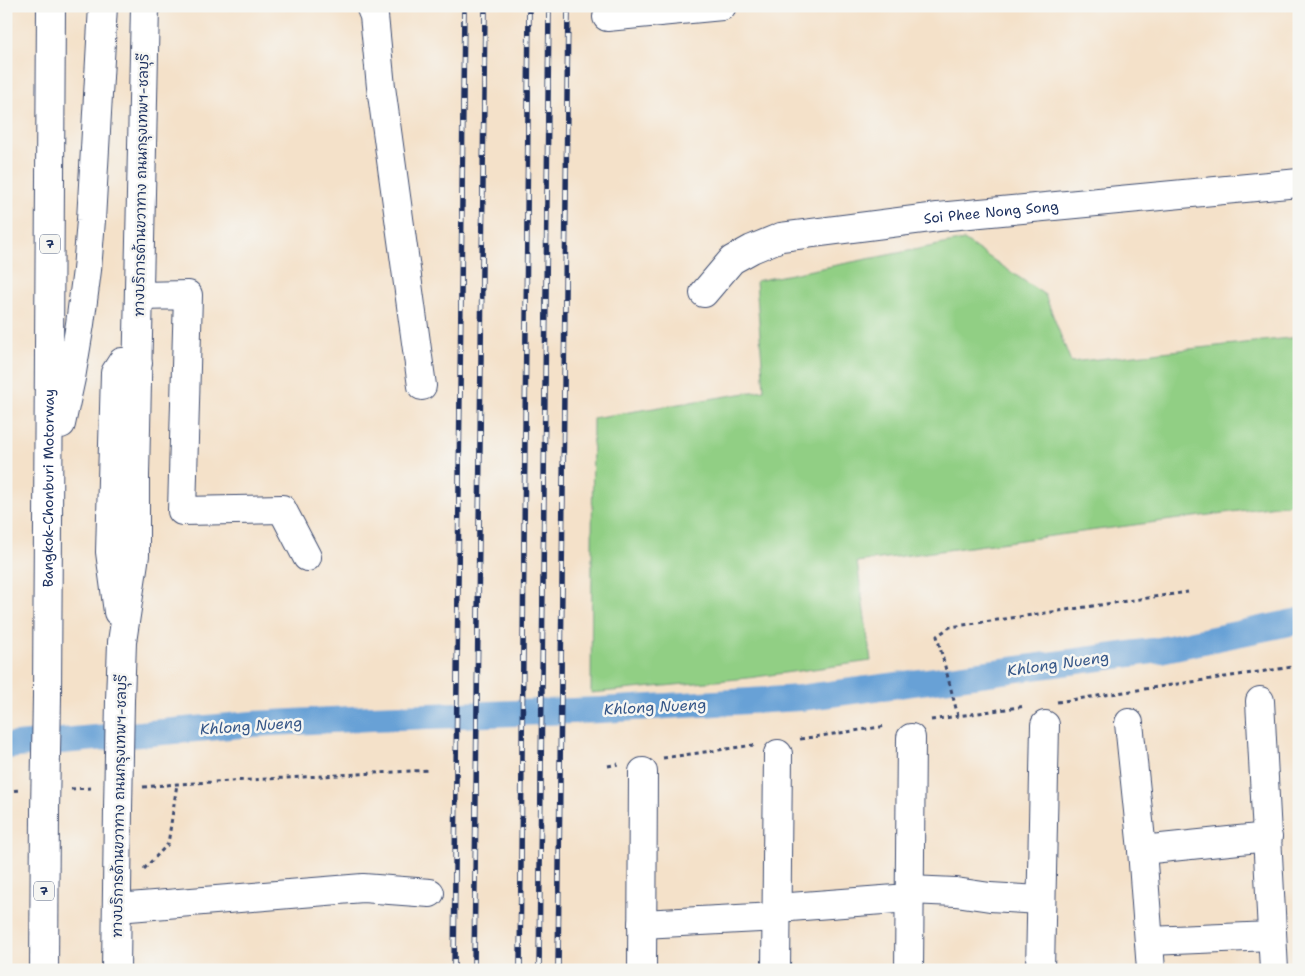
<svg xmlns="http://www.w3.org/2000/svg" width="1305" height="976" font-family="'Shantell Sans','Playpen Sans Thai',sans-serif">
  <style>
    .green { fill: #91cf84; stroke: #567f71 }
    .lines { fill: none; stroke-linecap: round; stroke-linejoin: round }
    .canal { stroke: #67a1d6; stroke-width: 26 }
    .minor-casing { stroke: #3c4a6e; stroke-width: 30 }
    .major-casing { stroke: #3c4a6e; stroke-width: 30 }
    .highway-casing { stroke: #3c4a6e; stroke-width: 30 }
    .path { stroke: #3c4a6e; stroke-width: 3; stroke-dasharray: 4 4; stroke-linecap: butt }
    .minor { stroke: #fff; stroke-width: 28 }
    .major { stroke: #fff; stroke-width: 28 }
    .highway { stroke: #fff; stroke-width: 28 }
    .rail-casing { stroke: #1b2f5e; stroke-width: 5.5 }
    .rail { stroke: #f6f6f2; stroke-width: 4; stroke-dasharray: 11; stroke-linecap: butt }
    .major-bridge-casing { stroke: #3c4a6e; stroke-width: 30; stroke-linecap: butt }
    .highway-bridge-casing { stroke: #3c4a6e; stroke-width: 30; stroke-linecap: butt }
    .major-bridge { stroke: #fff; stroke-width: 28 }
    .highway-bridge { stroke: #fff; stroke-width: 28 }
    .labels { text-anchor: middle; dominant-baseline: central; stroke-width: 5; stroke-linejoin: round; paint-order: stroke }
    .shield { fill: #f6f6f2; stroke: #5d6b8a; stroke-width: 1 }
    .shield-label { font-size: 12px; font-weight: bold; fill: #1b2f5e }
    .street-label { font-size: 14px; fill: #1b2f5e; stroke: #f6f6f2 }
    .water-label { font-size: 15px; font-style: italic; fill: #365788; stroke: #f6f6f2 }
  </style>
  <rect width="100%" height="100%" fill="#f6f6f2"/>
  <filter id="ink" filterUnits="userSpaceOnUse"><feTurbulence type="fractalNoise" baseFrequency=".02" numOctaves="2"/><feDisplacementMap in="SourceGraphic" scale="10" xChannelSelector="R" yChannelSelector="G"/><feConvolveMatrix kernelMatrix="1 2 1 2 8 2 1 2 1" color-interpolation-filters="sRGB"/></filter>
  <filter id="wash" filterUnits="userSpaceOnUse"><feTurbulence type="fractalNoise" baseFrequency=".0096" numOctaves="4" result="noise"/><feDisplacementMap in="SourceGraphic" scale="20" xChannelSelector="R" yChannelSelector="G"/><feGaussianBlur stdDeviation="1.12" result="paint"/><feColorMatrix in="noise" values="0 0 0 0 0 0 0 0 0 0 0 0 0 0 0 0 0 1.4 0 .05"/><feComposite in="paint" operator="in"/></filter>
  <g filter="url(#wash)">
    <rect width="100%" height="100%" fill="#f4e1c9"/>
    <path class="green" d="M964,240L1045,295L1071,362L1299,337V503L857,562L871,661L748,678L591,693L593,418L764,390L756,281Z"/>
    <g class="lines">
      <path class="canal" d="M6,746L252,724L372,718L602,710L800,698L1160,650L1299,621"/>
    </g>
  </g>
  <g filter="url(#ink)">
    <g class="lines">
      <g class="minor-casing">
        <g id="minor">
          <path d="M370,6L374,16L381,87L422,386"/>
          <path d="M607,17L722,6"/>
          <path id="s1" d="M704,293L732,260L752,249L781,237L938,217L1299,183"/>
          <path d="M139,296L188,295L182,511L282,509L307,557"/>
          <path d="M1260,701L1274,970"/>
          <path d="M1129,723L1142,850L1151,970"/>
          <path d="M1142,850L1268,837"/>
          <path d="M909,890L956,892L990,897L1041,900"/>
          <path d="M117,908L363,888L430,893"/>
          <path d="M777,908L909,898"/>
          <path d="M642,924L777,917"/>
          <path d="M1149,941L1272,936"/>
          <path d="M642,970L643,772"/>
          <path d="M776,970L778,754"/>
          <path d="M909,970L911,738"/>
          <path d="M1040,970L1045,725"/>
        </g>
      </g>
      <g class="major-casing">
        <path id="major" d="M118,612L110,552L115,373L122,362L138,363
          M120,700L122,642L135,555V476L145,6
          M116,970L118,809"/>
      </g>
      <g class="highway-casing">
        <g id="highway">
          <path d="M61,424L71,378L80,324L87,270L91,220L103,6"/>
          <path id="s2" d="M47,696L51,6"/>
          <path d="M44,970L45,811"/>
        </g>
      </g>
      <path class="path" d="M1057,702L1299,666
        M958,716L937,636L950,627L1188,592
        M931,720L1026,706
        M800,739L887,726
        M663,758L754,745
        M608,766L618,764
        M143,787L177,784L430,770
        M71,789L92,788
        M6,791L20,790
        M144,869L168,844L177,784"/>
      <use href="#minor" class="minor"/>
      <use href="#major" class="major"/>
      <use href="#highway" class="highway"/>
      <g class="rail-casing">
        <path id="rail" d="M454,970L464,6
          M474,970L485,6
          M520,970L529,6
          M539,970L549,6
          M558,970L568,6"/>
      </g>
      <use href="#rail" class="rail"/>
      <g class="major-bridge-casing">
        <path id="major-bridge" d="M118,809L120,700"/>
      </g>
      <g class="highway-bridge-casing">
        <path id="highway-bridge" d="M45,811L47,696"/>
      </g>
      <use href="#major-bridge" class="major-bridge"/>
      <use href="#highway-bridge" class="highway-bridge"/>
    </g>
  </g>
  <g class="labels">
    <g class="shield">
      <rect x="40" y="234.5" width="20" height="19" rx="4"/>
      <rect x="34" y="881.5" width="20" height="19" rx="4"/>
    </g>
    <g class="shield-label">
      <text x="50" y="244">7</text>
      <text x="44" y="891">7</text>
    </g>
    <g class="street-label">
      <text transform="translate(141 185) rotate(-89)">ทางบริการด้านขวาทาง ถนนกรุงเทพฯ-ชลบุรี</text>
      <text stroke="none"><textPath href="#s1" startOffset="309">Soi Phee Nong Song</textPath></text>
      <text stroke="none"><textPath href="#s2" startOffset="208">Bangkok-Chonburi Motorway</textPath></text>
      <text transform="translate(119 806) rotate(-89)">ทางบริการด้านขวาทาง ถนนกรุงเทพฯ-ชลบุรี</text>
    </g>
    <g class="water-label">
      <text transform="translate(1058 664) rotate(-8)">Khlong Nueng</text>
      <text transform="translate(655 707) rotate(-3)">Khlong Nueng</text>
      <text transform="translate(251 726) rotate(-4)">Khlong Nueng</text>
    </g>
  </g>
  <rect width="1305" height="976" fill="none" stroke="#f6f6f2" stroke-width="25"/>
</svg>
